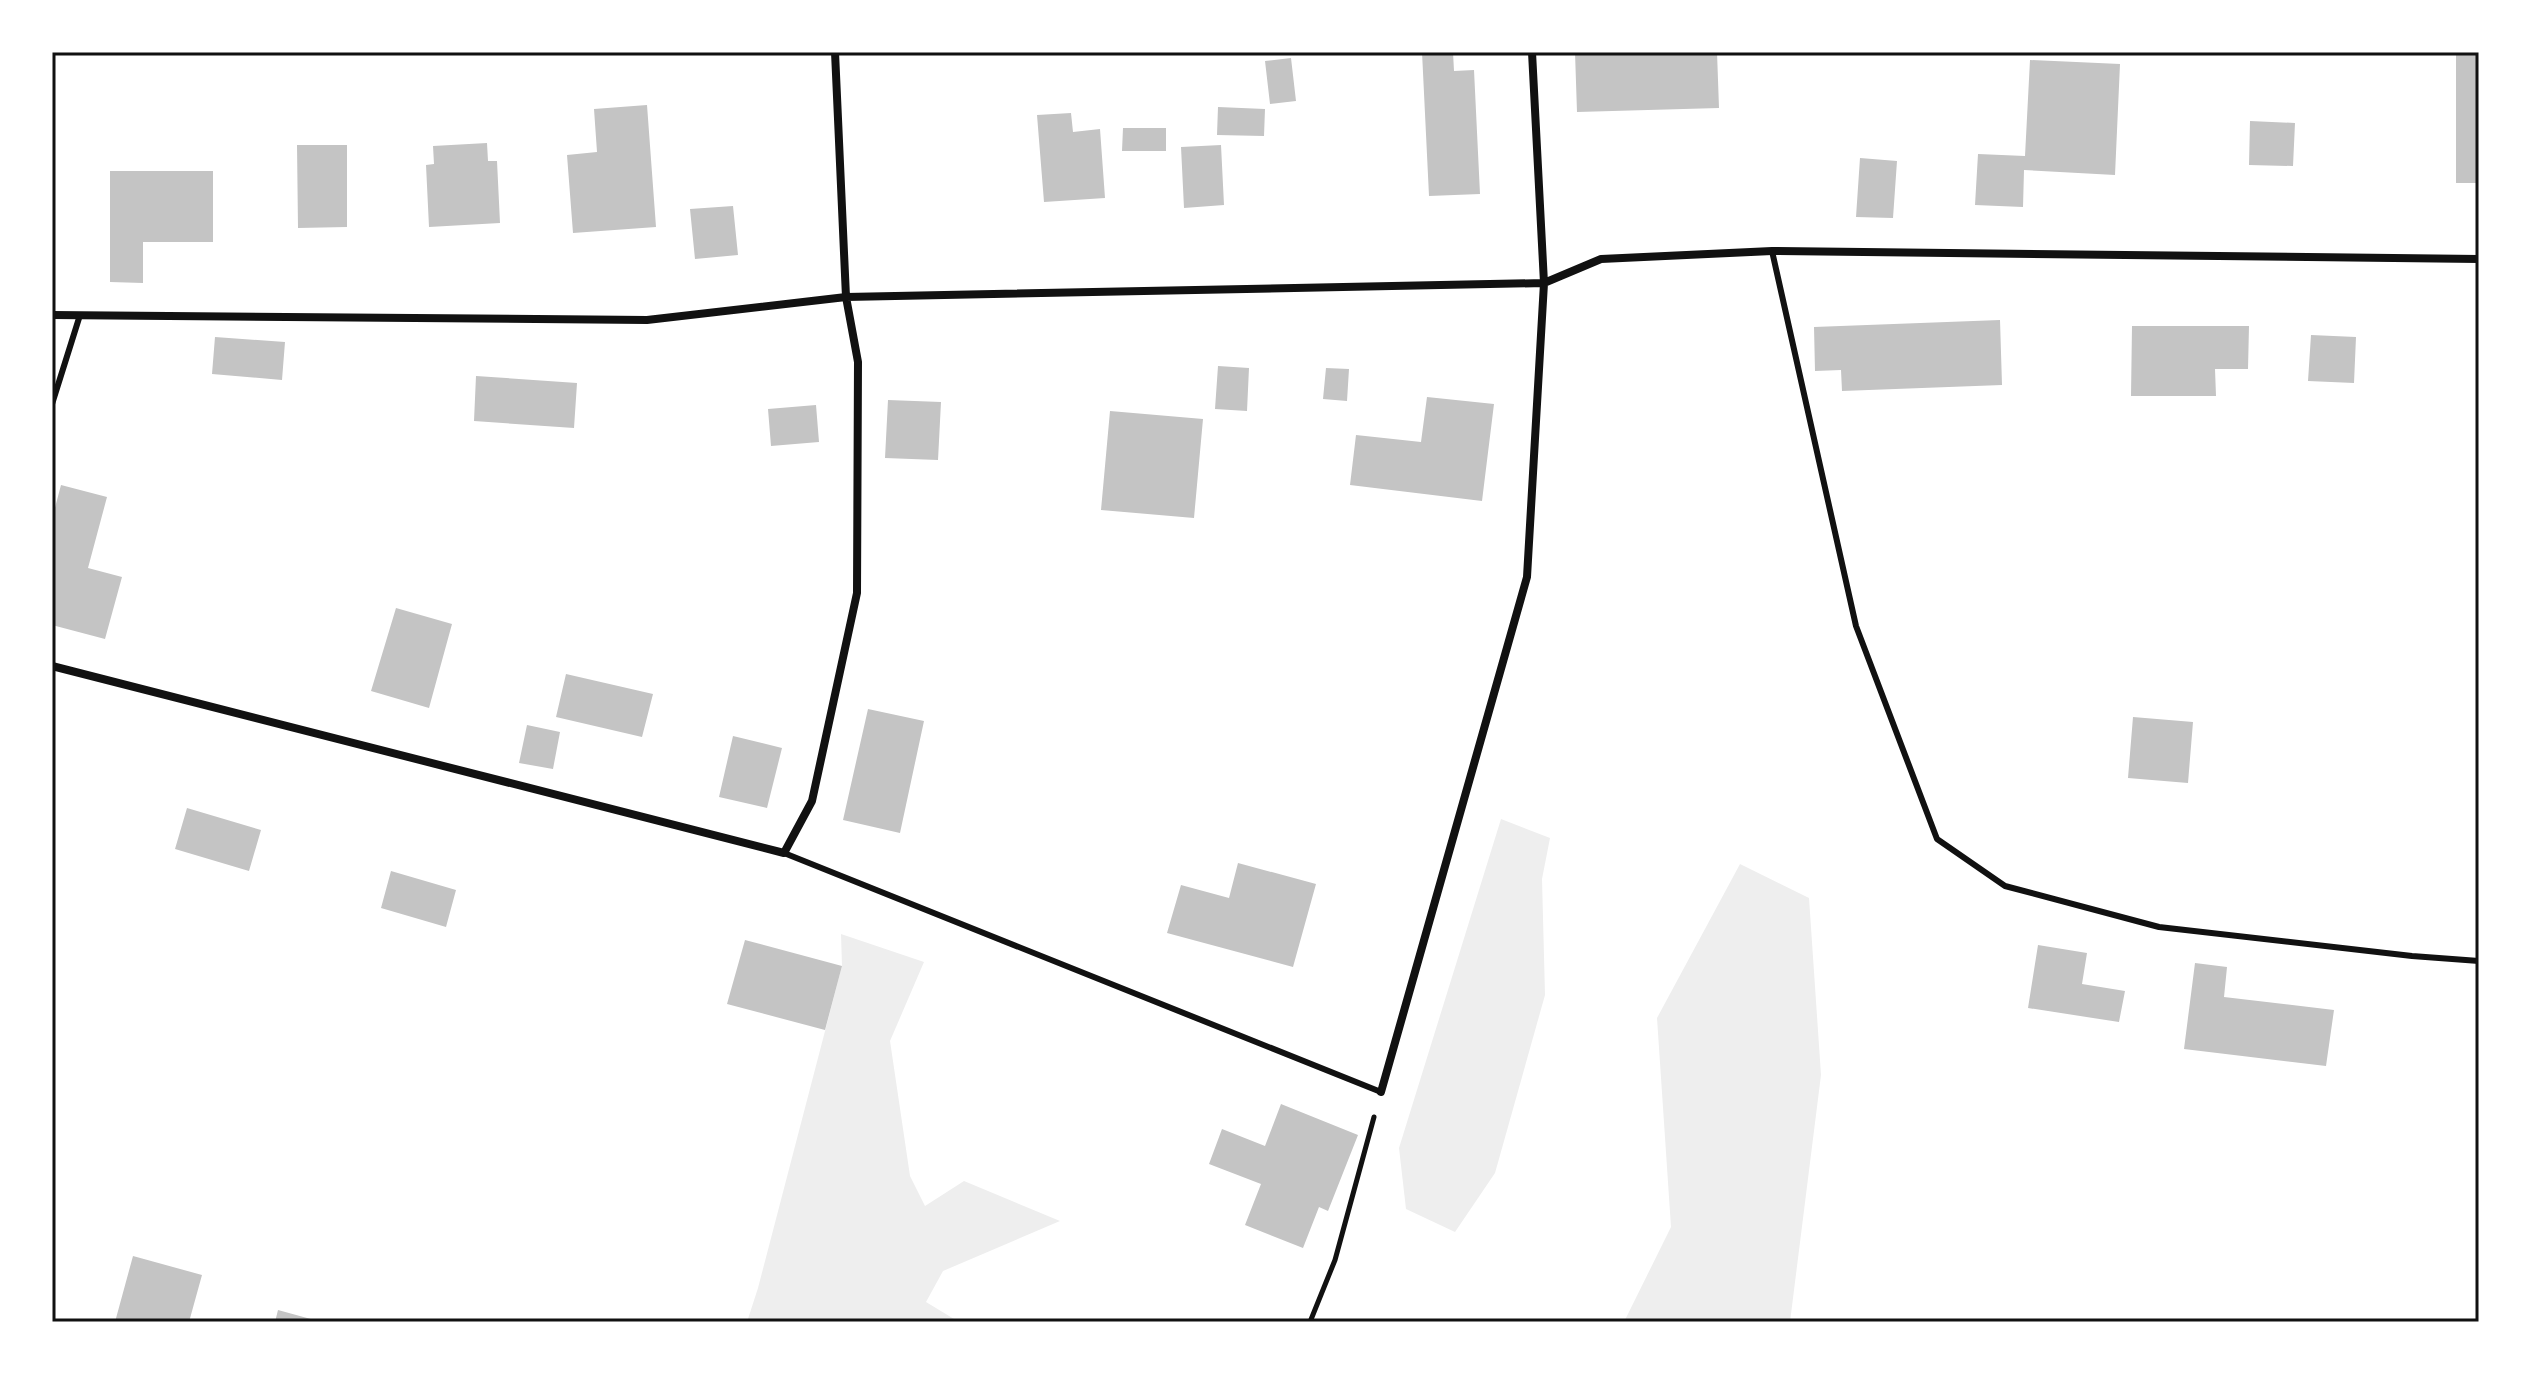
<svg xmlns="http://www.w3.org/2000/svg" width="2531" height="1374" font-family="'Alegreya Sans',sans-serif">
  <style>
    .green { fill: #eee }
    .building { fill: #c4c4c4 }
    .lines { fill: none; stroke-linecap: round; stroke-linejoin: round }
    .path { stroke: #111; stroke-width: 5 }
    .service { stroke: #111; stroke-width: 6 }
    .minor { stroke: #111; stroke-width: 8 }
    .neatline { fill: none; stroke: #111; stroke-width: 3 }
  </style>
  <rect width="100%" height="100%" fill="#fff"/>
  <path class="green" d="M1501,819L1550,838L1542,879L1545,995L1495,1173L1455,1232L1406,1209L1399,1148Z
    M1740,864L1809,898L1821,1075L1790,1322H1624L1671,1227L1657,1018Z
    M841,934L924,962L890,1041L910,1176L925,1206L964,1181L1060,1221L943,1271L926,1302L959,1322H747L758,1288L842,966Z"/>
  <path class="building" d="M1422,52H1453L1454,71L1474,70L1480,194L1429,196Z
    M1575,52H1717L1719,108L1577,112Z
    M2456,52H2479V183H2456Z
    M1291,58L1296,101L1270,104L1265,61Z
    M2030,60L2120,64L2115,175L2024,170L2023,207L1975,205L1978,154L2025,156Z
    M647,105L656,227L573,233L567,155L597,152L594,109Z
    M1218,107L1265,109L1264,136L1217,135Z
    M1071,113L1073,132L1100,129L1105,198L1044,202L1037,115Z
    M2250,121L2295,123L2293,166L2249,165Z
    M1123,128H1166V151H1122Z
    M487,143L488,161H497L500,223L429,227L426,165L434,164L433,146Z
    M297,145H347V227L298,228Z
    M1221,145L1224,205L1184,208L1181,147Z
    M1860,158L1897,161L1893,218L1856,217Z
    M110,171H213V242H143V283L110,282Z
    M733,206L738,255L695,259L690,209Z
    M2000,320L2002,385L1842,391L1841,370L1815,371L1814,327Z
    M2132,326H2249L2248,369H2215L2216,396H2131Z
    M2311,335L2356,337L2354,383L2308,381Z
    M215,337L285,342L282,380L212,374Z
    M1218,366L1249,368L1247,411L1215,409Z
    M1326,368L1349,369L1347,401L1323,399Z
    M476,376L577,383L574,428L474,421Z
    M1427,397L1494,404L1482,501L1350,485L1356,435L1421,442Z
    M888,400L941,402L938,460L885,458Z
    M816,405L819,442L771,446L768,409Z
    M1110,411L1203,419L1194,518L1101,510Z
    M61,485L107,497L88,568L122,577L105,639L52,625V519Z
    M396,608L452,624L429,708L371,691Z
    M566,674L653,694L642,737L556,717Z
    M868,709L924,721L900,833L843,820Z
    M2133,717L2193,722L2188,783L2128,778Z
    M527,725L560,732L553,769L519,763Z
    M733,736L782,748L767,808L719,797Z
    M187,808L261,830L249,871L175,849Z
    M1238,863L1316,884L1293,967L1167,933L1181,885L1229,898Z
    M391,871L456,890L446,927L381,908Z
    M745,940L842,966L825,1030L727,1004Z
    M2038,945L2087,953L2082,984L2125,991L2119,1022L2028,1008Z
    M2195,963L2227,967L2224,997L2334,1010L2326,1066L2184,1049Z
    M1281,1104L1358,1135L1328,1211L1319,1207L1303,1248L1245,1225L1261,1184L1209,1164L1222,1129L1265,1146Z
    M133,1256L202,1275L189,1322H115Z
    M278,1310L318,1321V1322H275Z"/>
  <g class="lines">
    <path class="path" d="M1310,1322L1335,1260L1374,1117"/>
    <path class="service" d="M1772,251L1856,626L1937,839L2005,886L2159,927L2412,956L2479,961
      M52,404L80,315
      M784,853L1381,1092"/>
    <path class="minor" d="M52,315L647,320L846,297L1544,283L1601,259L1772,251L2479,259
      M52,666L784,853L812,801L857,593L858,362L846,297L835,52
      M1381,1092L1527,577L1544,283L1532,52"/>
  </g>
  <rect width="2531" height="1374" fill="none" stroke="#ffffff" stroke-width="108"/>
  <rect x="54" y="54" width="2423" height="1266" class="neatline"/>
</svg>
